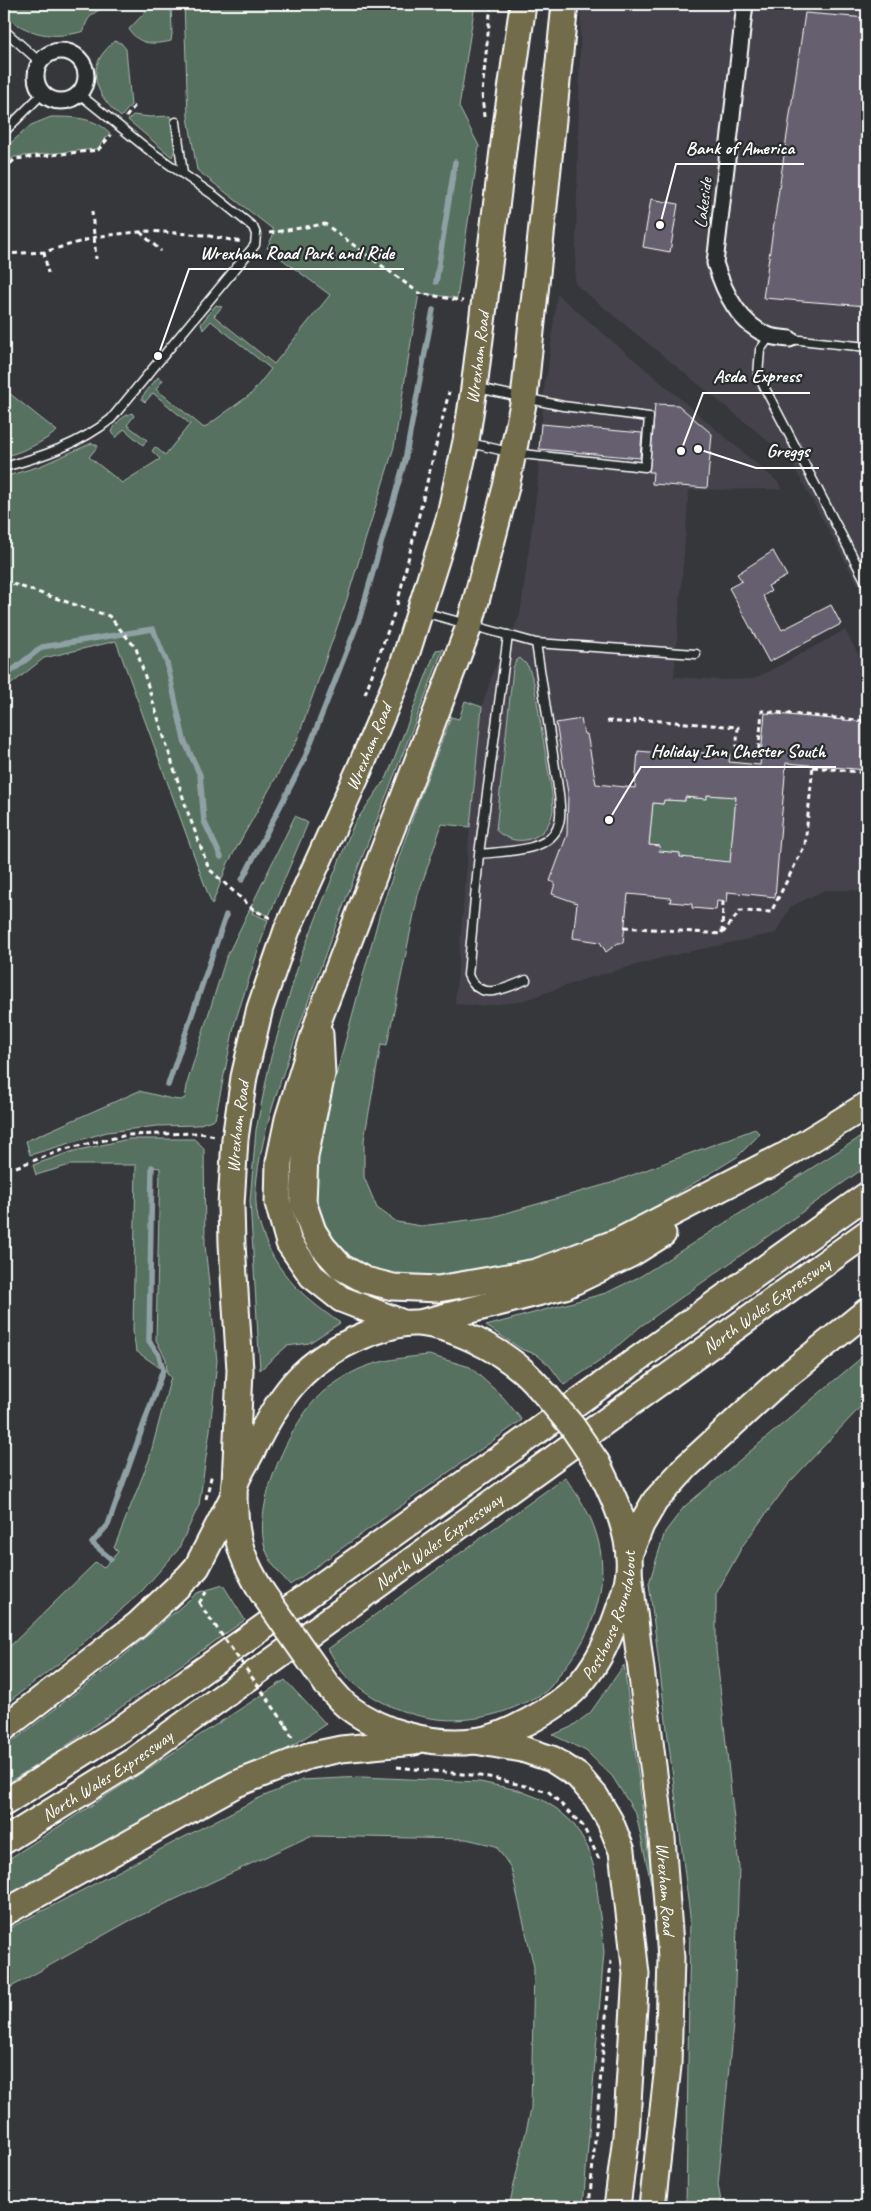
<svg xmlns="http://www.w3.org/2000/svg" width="871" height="2211" font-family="Caveat,sans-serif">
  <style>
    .built { fill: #44434b }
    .green { fill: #567160; stroke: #aab8b0 }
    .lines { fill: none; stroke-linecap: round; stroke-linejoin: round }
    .stream { stroke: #8fa1a4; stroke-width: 5.5 }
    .building { fill: #665f6f; stroke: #fff; fill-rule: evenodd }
    .service-casing { stroke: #fff; stroke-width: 11 }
    .minor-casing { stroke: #fff; stroke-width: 19 }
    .trunk-casing { stroke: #fff; stroke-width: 29 }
    .path { stroke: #fff; stroke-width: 3; stroke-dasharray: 5 4; stroke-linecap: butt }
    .service { stroke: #2a2d2e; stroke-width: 8 }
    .minor { stroke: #2a2d2e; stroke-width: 15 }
    .trunk { stroke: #726c4b; stroke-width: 25 }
    .trunk-bridge-casing { stroke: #fff; stroke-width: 29; stroke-linecap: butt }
    .path-bridge { stroke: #fff; stroke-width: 3; stroke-dasharray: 5 4; stroke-linecap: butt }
    .trunk-bridge { stroke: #726c4b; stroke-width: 25 }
    .labels { text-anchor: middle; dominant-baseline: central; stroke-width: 4.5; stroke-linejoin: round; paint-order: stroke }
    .street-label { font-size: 18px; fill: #fff; stroke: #2a2d2e }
    .leader { fill: none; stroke: #fff; stroke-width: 2 }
    .callout-dot { fill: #fff; stroke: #2a2d2e; stroke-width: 2 }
    .callout-label { font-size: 19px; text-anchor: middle; font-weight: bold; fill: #fff; stroke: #2a2d2e; stroke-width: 4.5; stroke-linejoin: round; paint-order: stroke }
  </style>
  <rect width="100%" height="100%" fill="#36373b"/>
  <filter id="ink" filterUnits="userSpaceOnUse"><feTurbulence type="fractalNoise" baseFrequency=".02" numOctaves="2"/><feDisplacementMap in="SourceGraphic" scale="10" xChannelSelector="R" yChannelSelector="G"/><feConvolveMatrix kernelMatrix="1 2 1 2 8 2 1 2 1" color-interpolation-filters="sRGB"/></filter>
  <g filter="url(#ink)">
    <path class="built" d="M581,4H867V601L789,458L575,284Z
      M557,294L778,482L782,490L774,489L689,490L674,677L723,680L753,679L773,669L845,630L867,671V893L854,890H825L790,907L776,933L665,957L585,979L519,1002L480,1006L455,1004L470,827L482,707L493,672L520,615L537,490L545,377L547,376Z"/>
    <path class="green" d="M4,4H118L112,10L107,6C94,12 86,17 84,31C54,40 28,35 4,15Z
      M153,4H171L172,34L171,41C154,45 138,45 129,29Z
      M184,4H475L459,107L479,146L457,298L419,293L394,447L347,599L297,740L228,863L212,905L116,641L44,658L4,690V477L40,466L92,443L98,446L89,457L122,483L160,459L152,451L155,447L165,455L190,424L153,393L145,402L142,400V397L158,377L163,380L156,389L204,428L251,394L271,369L211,321L203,330L201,324L216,305L222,307L214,316L274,364L330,295L267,248L275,231L197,170L188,117Z
      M114,41L121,43L126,49L131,105L121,117C103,102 87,79 101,56C104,51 110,46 114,41Z
      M133,115L150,117L170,116L176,147L172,157L128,120Z
      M51,117C73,117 94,117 110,133L97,149L14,157L4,167V149L31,125Z
      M4,389L57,431C41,444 23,451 4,457Z
      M132,413L134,416L127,425L147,440L143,445L124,429L116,438L112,432C115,423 123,416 132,413Z
      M443,649C394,780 339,909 294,1042C279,1085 247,1174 258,1218C271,1269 299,1294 340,1323L309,1343L287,1346L260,1370L250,1201L256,1130L271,1057L301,956L354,824L387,777L436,650Z
      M520,658L528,666L534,683L552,794C552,799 553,805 553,810C549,840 516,850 496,830L513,668L516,661Z
      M465,701L482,707L470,827L442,824L418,895L387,1045L381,1044L364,1140V1177L377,1208L397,1222L421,1226L492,1217L611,1183L755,1129L760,1134L737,1157L655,1207L619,1226L532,1260L435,1278L394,1276L363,1269L343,1254L327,1234L319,1217L315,1185L318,1154L334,1083L380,913L418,802L451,717L459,719Z
      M707,795L736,797L730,865L680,857V853L659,851V846L649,845L653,803L663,804L664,800L685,801V797L706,799Z
      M295,816L308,823L307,825L269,916L254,910L252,913L268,920L235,1022L215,1119L197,1125L157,1126L107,1132L30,1155L26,1141L139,1091L172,1099L181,1100L185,1098L188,1080L226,958Z
      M867,1133V1166L641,1326L600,1361L564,1385L550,1366L536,1354L523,1350L486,1326L606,1293L641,1276Z
      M129,1139H194L204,1148L205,1245L217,1361L210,1430L199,1505L178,1550L140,1593L66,1658L4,1705V1652L96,1562L103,1568L118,1552L114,1548L149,1460L170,1380L171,1377L167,1374L166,1359L156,1340L160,1168L152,1167L149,1341L159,1355L163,1370L136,1351L133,1331L136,1165H70L36,1175L33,1165L74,1151Z
      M867,1353V1400L788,1484L743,1545L716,1594V1649L739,1867L734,2013L718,2185L722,2207H686L690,1916L649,1583L665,1532L684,1507Z
      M429,1355L470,1367L503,1397L522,1420L290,1585C280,1574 269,1562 265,1547C252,1506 291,1420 323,1392C330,1386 340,1380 348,1375C373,1360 401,1358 429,1355Z
      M565,1477C577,1495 590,1512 596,1533C605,1560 603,1589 594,1615C587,1638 574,1657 558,1676C555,1681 551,1687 546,1691C541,1696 532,1698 526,1702C465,1733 397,1723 347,1677C339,1670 334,1658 328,1649Z
      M223,1585L245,1620L56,1753L4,1785V1748L120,1659L197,1593Z
      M624,1665L654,1897L636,1814L612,1776L586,1751L553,1735L571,1727L590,1713Z
      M285,1680L326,1724L281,1753L4,1901V1862Z
      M362,1777L480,1782L518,1790L541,1799L557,1809L573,1823L588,1848L595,1871L604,1952L583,2207H509L531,2109L534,1967L511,1868L496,1846L466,1839L310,1836L129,1921L4,1991V1931L257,1799L302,1780Z"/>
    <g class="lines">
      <path class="stream" d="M436,282L455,162
        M4,677L42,647L153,629L167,663L184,740L200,775L204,821L221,857
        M242,880L304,760L360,617L405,460L433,310
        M168,1085L226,915
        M111,1559L92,1543L108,1525L163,1370L159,1355L149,1341L152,1167"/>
    </g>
    <path class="building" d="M805,13L867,18V306L763,298Z
      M651,199L678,204L670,252L643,247Z
      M655,404L678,405L712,434L707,488L652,484L653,472H649Z
      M541,424L642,433L640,458L539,449Z
      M773,551L787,576L768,586L771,591L763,596L782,630L831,605L841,624L769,662L729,588L742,581L737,574Z
      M765,713L867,722V770L786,763L775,897L728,892L727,902L717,901L716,910L692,908V904L670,902L671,898L628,894L623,943H618L606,952L600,942L573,938L577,903L552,894L555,883L550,881L567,835L568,793L556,723L581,719L584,734H587L596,784L635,788L638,751L683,755V752L705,753L706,750L730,752L729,762L760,765ZM707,795L736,797L730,862L680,857V853L659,851L660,846L649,845L653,803L663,804L664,800L685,801V797L707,799Z"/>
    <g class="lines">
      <g class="service-casing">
        <path id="service" d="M4,30L40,62
          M176,122L183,174
          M4,132L43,93
          M770,336L760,350L758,375L867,584
          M790,339L867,347
          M470,443L513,453L645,467L649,417L563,406L478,388
          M4,467C41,457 80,444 111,419L255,245L256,234L253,227L247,222L216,197L150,151L78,93
          M423,612L536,643L696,654
          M508,635L479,854L468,975C480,1003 506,988 526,980
          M479,854C502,851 545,853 557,829C562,818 560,805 559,794L536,643"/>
      </g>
      <g class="minor-casing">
        <path id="minor" d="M745,4L715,263C724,292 739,325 770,336C776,338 784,338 790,339
          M36 76a25 25 0 1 1 50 0a25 25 0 1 1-50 0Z"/>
      </g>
      <g class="trunk-casing">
        <g id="trunk">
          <path d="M320,1034L322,1074L305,1156L303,1202L313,1231L323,1247L341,1267L365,1280L393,1287L438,1289L536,1272L617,1242L781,1157"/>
          <path d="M768,1166L867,1105"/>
          <path d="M423,1322L565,1286L631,1254L663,1234"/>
          <path d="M403,1323L341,1299L312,1276L289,1243L278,1203L279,1162L288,1119L319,1019L470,624L506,487L524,399L565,4"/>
          <path id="s1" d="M235,1484L240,1370L232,1244L231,1205L235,1139L244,1077L260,1008L287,930L358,773L402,668L449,519L466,441L474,388L506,126L523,4"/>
          <path d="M629,1555L641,1525L655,1501L687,1466L774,1386L867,1311"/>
          <path id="s2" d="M629,1572L662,1838L671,1958L668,2066L652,2207"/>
          <path d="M262,1592C245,1564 236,1544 235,1511C234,1502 233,1493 235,1484C239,1473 247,1461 252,1451C281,1392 304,1360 365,1335C381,1329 400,1322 417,1323C451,1325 497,1348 523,1371C531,1378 539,1387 546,1395"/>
          <path id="s3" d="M327,1685C334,1692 340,1701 348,1707C382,1733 432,1746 474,1741C504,1738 556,1709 577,1687C595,1668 607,1644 616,1618C621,1604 628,1586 629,1571C632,1534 613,1495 597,1463"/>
          <path d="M4,1728L137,1625L189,1576L197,1567L234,1495"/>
          <path d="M475,1741L522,1749L552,1759L578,1776L596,1797L610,1821L622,1851L636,1974L626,2136L617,2207"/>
          <path d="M4,1803L121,1729L867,1195"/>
          <path id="s4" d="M4,1841L133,1761L867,1233"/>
          <path d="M4,1913L236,1784L308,1756L341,1749L414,1742"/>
        </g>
      </g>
      <path class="path" d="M126,117L137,103
        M484,117L482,93L491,4
        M4,170L15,159L98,150L111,135
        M92,211L96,259
        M140,232L161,251
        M269,233L325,224L419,293L463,301
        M44,252L48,273
        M4,254L44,252L100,236L148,231L204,235L242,242
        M4,581L109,616L136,648L187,810L209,869L254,910L270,918
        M397,605L449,392
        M365,694L395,611
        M607,721L635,723V719L738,727L736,755L761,758
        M758,758L762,711L867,721
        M813,767L867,773
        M624,927L722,934L740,911L771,912L805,845L813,765
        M722,933L723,902
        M16,1167L65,1149L127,1135L200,1133L215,1136
        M206,1499L212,1473
        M199,1603L207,1591
        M286,1725L292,1738H294
        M397,1767L489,1777L549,1792L583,1826L600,1861
        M589,2207L611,1961"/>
      <use href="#service" class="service"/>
      <use href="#minor" class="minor"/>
      <use href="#trunk" class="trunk"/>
      <g class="trunk-bridge-casing">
        <path id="trunk-bridge" d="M546,1395L572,1426L597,1463
          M262,1592L327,1685"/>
      </g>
      <path class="path-bridge" d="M199,1603L286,1725"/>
      <use href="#trunk-bridge" class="trunk-bridge"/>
    </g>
  </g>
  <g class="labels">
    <g class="street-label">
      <text transform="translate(703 203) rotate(-83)">Lakeside</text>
      <text stroke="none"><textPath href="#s1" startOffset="1168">Wrexham Road</textPath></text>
      <text stroke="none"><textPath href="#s1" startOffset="762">Wrexham Road</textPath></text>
      <text stroke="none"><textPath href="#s1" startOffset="358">Wrexham Road</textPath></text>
      <text stroke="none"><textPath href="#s4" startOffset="932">North Wales Expressway</textPath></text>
      <text stroke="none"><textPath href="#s4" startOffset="528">North Wales Expressway</textPath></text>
      <text stroke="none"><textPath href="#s3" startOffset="362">Posthouse Roundabout</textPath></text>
      <text stroke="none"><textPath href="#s4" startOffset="122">North Wales Expressway</textPath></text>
      <text stroke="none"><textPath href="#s2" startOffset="319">Wrexham Road</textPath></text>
    </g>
  </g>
  <path class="leader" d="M660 225L676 164H804M158 356L189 269H404M681 451L703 393H810M698 449L756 468H819M609 820L641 767H836"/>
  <g class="callout-dot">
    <circle cx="660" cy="225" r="5"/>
    <circle cx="158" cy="356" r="5"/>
    <circle cx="681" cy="451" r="5"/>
    <circle cx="698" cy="449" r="5"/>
    <circle cx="609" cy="820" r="5"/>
  </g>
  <g class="callout-label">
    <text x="740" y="154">Bank of America</text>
    <text x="297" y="259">Wrexham Road Park and Ride</text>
    <text x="757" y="382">Asda Express</text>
    <text x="788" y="457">Greggs</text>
    <text x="738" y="757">Holiday Inn Chester South</text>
  </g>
  <rect width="871" height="2211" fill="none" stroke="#2a2d2e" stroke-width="20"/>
  <rect x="10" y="10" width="851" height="2191" fill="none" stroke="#fff" stroke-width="2" filter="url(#ink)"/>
</svg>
